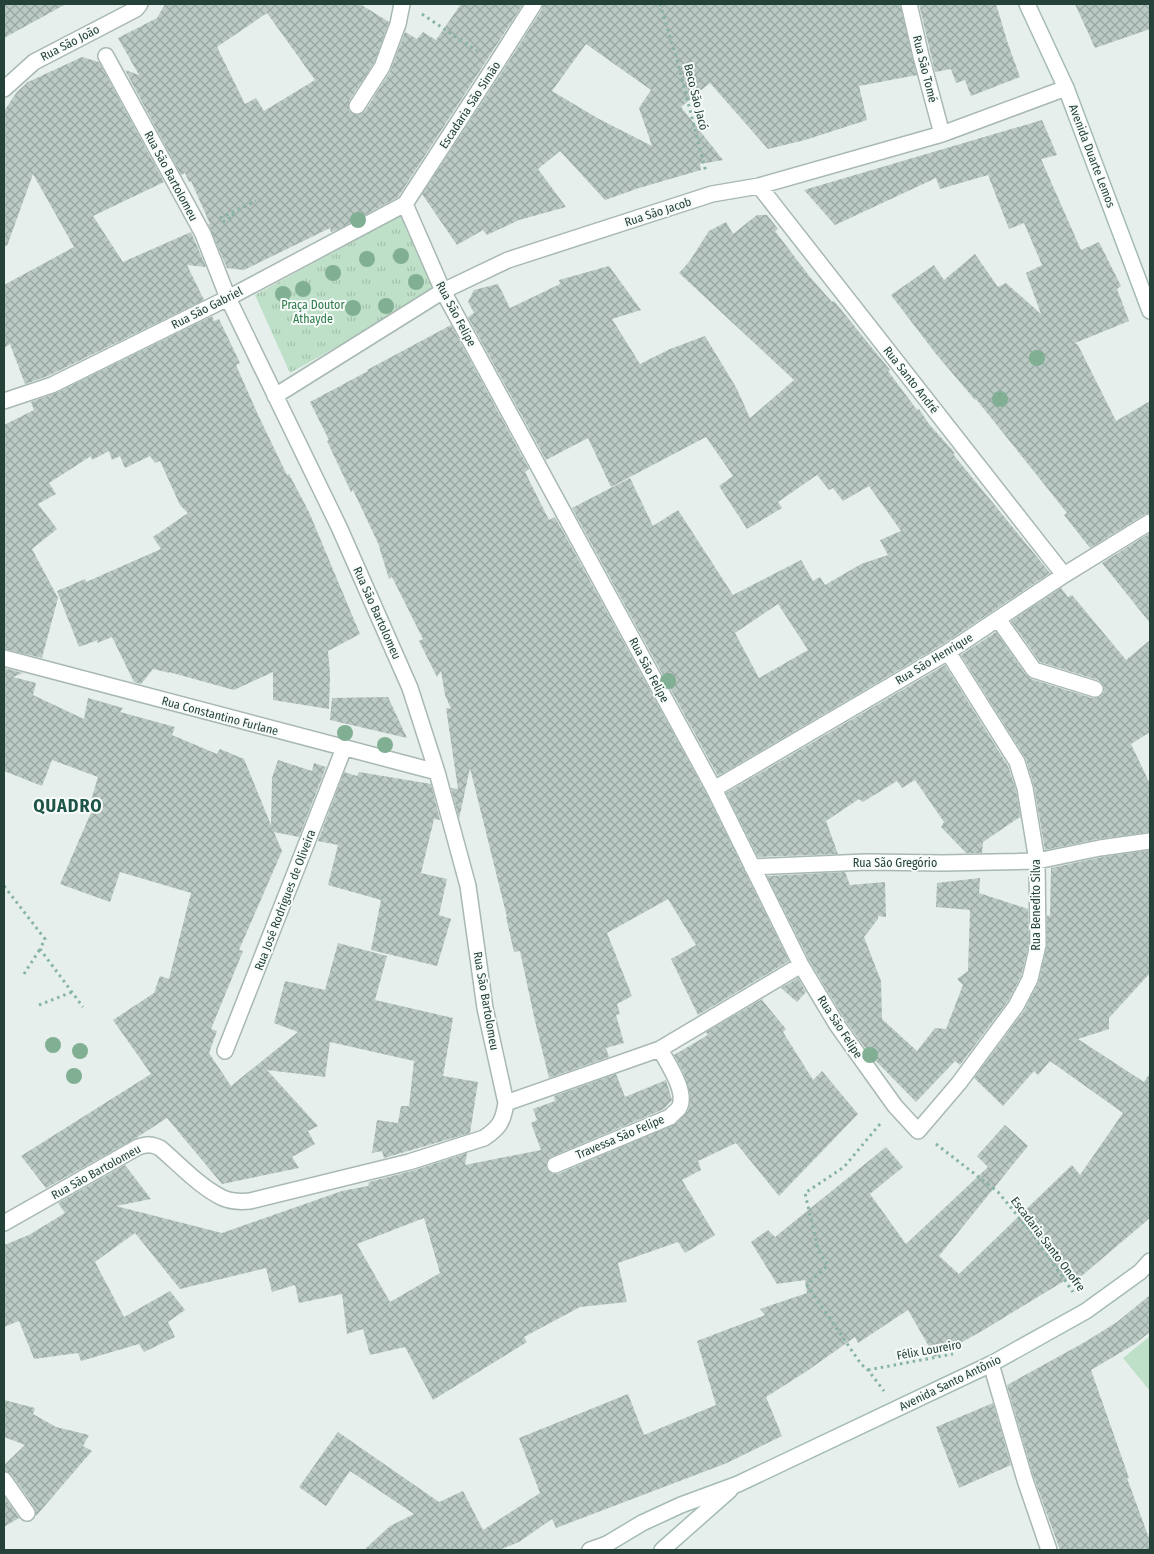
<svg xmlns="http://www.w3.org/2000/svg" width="1154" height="1554" font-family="'Fira Sans Condensed',sans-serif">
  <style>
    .grass { fill: #bfe0c8 }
    .park { fill: url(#park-tufts) }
    .building { fill: url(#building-cross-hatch); fill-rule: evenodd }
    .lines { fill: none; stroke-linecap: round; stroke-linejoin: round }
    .lane-casing { stroke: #a8b8b2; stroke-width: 18 }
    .street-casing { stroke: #a8b8b2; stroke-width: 18 }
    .secondary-casing { stroke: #a4bbb3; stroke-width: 18 }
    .path { stroke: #86b3a5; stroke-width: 3; stroke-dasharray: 2.5 4; stroke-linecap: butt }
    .lane { stroke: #fff; stroke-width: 15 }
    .street { stroke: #fff; stroke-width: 15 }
    .secondary { stroke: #fff; stroke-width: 15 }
    .tree { fill: #80af93 }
    .labels { text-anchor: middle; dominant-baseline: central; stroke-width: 4; stroke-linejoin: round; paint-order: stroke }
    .street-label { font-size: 12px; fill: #24423a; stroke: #f7fbf9 }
    .park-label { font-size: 12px; fill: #2d7a4b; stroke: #f7fbf9 }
    .district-label { font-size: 18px; font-weight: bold; letter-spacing: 1px; fill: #1f5548; stroke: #f7fbf9 }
  </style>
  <defs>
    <pattern id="park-tufts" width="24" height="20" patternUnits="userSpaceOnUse" patternTransform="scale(1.25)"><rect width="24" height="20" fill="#bfe0c8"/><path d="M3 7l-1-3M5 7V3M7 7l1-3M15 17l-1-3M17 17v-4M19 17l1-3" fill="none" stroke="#a4c1ad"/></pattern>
    <pattern id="building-cross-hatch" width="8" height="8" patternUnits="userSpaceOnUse" patternTransform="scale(1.25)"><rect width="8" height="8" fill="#bbcac4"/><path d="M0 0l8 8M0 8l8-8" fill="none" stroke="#98a6a0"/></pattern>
  </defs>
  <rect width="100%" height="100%" fill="#e6efeb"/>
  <path class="grass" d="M1150,1336V1391L1123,1358Z"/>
  <path class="park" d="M402,214L435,292L290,373L255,295Z"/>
  <path class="building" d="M4,4H66L4,38Z
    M165,4H360L389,22L374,63L349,101V111L357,115L365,111L390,72L405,32L417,39L423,32L436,40L461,4H523L398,197L339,229L331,232L330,228L244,270L227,268L208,224H210L191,181L189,182L185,173L181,175L125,70L139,75L118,38L157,18ZM267,13L315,80L264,111L256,98L245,104L217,47Z
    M543,4H900L917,75L859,86L867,120L805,140L768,149L710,83L681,107L723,160L700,164L701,170L639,188L605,200L560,151L538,169L566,207L519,220L487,235L483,230L457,245L422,194L504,69L542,9ZM586,44L651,90L639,108L652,146L599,119L552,91Z
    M919,4H996L1008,44L1020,77L971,96L965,80L956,83L951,69L935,72Z
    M1075,4H1150V29L1095,48Z
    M82,57L99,62L164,182L93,216L123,262L191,232L206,267L187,265L204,300L48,376L25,384L10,344L4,348V285L74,247L33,174L7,246L4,245V111L17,92L28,82Z
    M1042,120L1057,155L1041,159L1081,250L1099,242L1121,286L1117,289L1129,321L1075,343L1078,345L1116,421L1150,401V513L1145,514L1090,548L1064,515L1067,513L976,399L975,400L936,354L891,295L934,265L944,280L975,254L998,287L1006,283L1041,314L1026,273L1042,265L1024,223L1009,229L988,175L940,189L936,178L835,225L804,190Z
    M757,215H767L778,229L775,231L810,277L832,302L834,301L890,370L888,371L917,410L919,409L929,424L955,453L953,454L1050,573L943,644L718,776L572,508L630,478L653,526L678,510L733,595L801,560L813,581L820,577L825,585L861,564L888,555L880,540L901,531L869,486L843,501L833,488L829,490L817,475L778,502L782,508L747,529L719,486L733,476L706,437L611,487L588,438L546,460L468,317L474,313L468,302L474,290L498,284L510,308L560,284L559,280L609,266L641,310L612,319L640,364L670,349L705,336L737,389L750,418L794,380L679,273L689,262L709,231L726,222L733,234ZM778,604L808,650L759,678L735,633Z
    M212,316L214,321L219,319L240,363L236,365L259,417L287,475L289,474L309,512L360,634L328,651L330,675L329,709L273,700V672L234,690L169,672L170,673L153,669L141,684L134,682L112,637L97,643L98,640L79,647L57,591L85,579L86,582L161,549L153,537L188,513L180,505L160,461L155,463L150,456L125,468L120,456L112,460L109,451L92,460L91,456L49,483L56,494L38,504L57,529L32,549L58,598L42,658L4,649V425L34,410L31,402L56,393Z
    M451,325L529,469L525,472L549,520L555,517L706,793L789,961L698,1015L671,959L696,945L668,899L607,933L632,996L617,1004L620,1014L616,1015L624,1043L606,1048L609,1057L549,1078L535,1021L520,951L514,952L506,917H507L470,768L459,819L451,788L458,789L446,708L451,709L445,695L441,671L437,677L419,641L423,639L392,577L389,579L378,543L353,490L351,492L327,441L329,440L310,402L368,371L367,370Z
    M1150,533V623L1102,563Z
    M1061,588L1068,597L1072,595L1126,660L1150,640V732L1131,744L1150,784V832L1098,839L1045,850L1034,786L1026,759L961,655L996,632L1026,675L1031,679L1092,698L1101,696L1104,692V687L1102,683L1098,680L1040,662L1011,621Z
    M945,665L1008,766L1016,790L1021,819L1020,817L983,842L982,853H966L941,827L944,822L915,780L902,788L897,781L863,802L859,799L826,821L838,854L758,857L726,793Z
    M4,668L23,673L13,677L36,683L33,695L84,719L88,698L123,708L120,712L175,727L172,735L217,754L220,749L244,759L271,825L272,778L278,760L312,771L314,763L326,767L299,837L274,832L282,851L239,950L243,951L211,1029L217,1031L209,1053L231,1086L298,1032L274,1023L285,981L325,990L338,943L387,956L375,1000L453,1018L443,1076L478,1082L470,1133L384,1158L382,1151L372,1153L377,1120L398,1123L401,1106H409L414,1061L330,1042L325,1077L267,1070L318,1126L308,1131L315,1144L292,1157L299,1168L222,1184L167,1118L136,1138L46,1188L21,1156L151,1074L113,1020L154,993L160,976L169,979L191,893L120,872L110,902L60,884L93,808L89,807L98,777L52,760L42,786L4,771Z
    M388,697L407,738L330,720L332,698Z
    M344,772L357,776L359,772L431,784L440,820L434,819L421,873L447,879L439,915L451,919L437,966L371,950L381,900L328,885L338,845L318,841Z
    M1150,850V973L1109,1018V1029L1078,1039L1144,1082L1150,1073V1218L1078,1279L1074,1275L982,1331L935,1357L908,1310L858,1343L855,1337L807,1371L766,1397L782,1436L727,1463L556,1528L552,1519L519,1542L499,1550H364L390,1526L414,1514L350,1471L326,1506L299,1487L338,1432L439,1502L463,1491L483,1530L540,1493L519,1438L628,1394L644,1435L716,1405L697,1341L765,1315L760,1309L807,1293L805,1280L777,1284L751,1242L768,1230L775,1237L886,1147L903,1167L870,1194L906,1244L988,1167L977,1156L1005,1125L1028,1146L939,1256L959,1274L1072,1165L1080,1175L1123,1113L1050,1061L1038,1075L1034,1071L1003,1106L974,1078L1024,1011L1039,981L1047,945V915L1050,916L1051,868L1102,857Z
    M845,872L850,885L885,882L886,917L878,916V919L864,937L881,981L882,1019L917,1051L935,1028L946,1029L963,985L957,979L968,971L970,910L936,907L937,883L980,878L979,893L1028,909L1029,944L1021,976L1008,1001L960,1065L955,1061L916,1102L872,1057L845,1020L809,960L767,876Z
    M798,978L806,992L797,1002L781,988Z
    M764,998L762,1000L786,1029L783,1032L813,1080L822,1071L858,1114L779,1196L736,1143L698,1161L701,1170L682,1180L715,1235L685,1253L678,1242L618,1263L627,1302L580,1307L524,1337L527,1342L433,1400L405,1347L370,1355L363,1329L347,1334L342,1294L299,1303L295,1285L272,1292L266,1268L180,1289L135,1233L95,1262L124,1317L170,1291L185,1310L168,1322L175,1337L144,1352L139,1344L81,1361L78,1353L34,1359L19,1321L4,1327V1245L29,1235L65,1213L58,1203L125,1165L151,1199L116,1206L222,1233L342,1191L368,1186L369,1182L412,1171L467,1153L465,1165L541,1150L531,1123L537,1120L533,1109L555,1101L554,1096L616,1074L625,1097L666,1080L672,1100L664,1109L551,1157L546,1163L547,1169L553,1174H558L677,1123L688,1111L690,1104V1094L684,1074L674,1055L708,1035L706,1032ZM424,1218L440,1273L390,1302L357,1244Z
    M1150,1295V1332L1135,1344L1091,1370L1129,1478H1127L1150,1541V1550H1060L1033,1475L1007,1385L1085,1342L1117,1322Z
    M4,1400L35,1408L33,1414L56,1427L89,1435L83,1446L92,1451L36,1516L35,1508L12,1475L4,1471V1465L25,1445L4,1437Z
    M993,1403L1011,1465L959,1488L936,1427Z
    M4,1496L19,1518L4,1527Z"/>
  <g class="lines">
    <g class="lane-casing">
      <path id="lane" d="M4,1480L27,1513"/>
    </g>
    <g class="street-casing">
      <path id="street" d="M909,4L921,56L942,134
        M4,89L34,62L136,9L140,4
        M357,106L382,67L398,24L402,4
        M759,186L1064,575
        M405,204L443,291L714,789L801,965L837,1025L895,1106L918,1131L959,1083L1016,1006L1030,979L1038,945L1037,861L1025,788L1017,762L948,652
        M275,396L443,291L508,260L712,194L759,186L942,134L1066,88
        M4,401L52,385L228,298L405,204L496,64L534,4
        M998,619L1034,670L1095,689
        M4,658L437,772
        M714,789L948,652L1064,575L1150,522
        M752,867L866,862L943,863L1037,861L1100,848L1150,841
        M225,1051L344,748
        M506,1103L660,1049L801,965
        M555,1165L670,1117C672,1114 677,1111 679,1108C688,1092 667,1063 660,1049
        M4,1223L138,1147C147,1144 152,1144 160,1148C179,1164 201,1188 223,1198C232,1202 240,1202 250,1201L409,1162L484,1138C499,1128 503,1122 506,1103L485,1008L468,886L437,772L410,688L339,527L228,298L203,234L106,56
        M991,1364L1025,1480L1049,1550
        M590,1550L607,1544"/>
    </g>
    <g class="secondary-casing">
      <path id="secondary" d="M1027,4L1066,88L1150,311
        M602,1550L607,1544L642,1523L681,1505L738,1484L991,1364L1086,1311L1140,1272L1150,1261
        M662,1550L730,1490"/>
    </g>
    <path class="path" d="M660,4L677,60L706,172
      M422,14L477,51
      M220,218L256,201
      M223,222L234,216L232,213
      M4,886L45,939L40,949L83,1007
      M24,974L40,949
      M39,1005L72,992
      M880,1124L844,1167L805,1193L818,1250L828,1265L807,1285L861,1364L868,1370L884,1391
      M936,1144L998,1192L1031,1232L1073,1292
      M868,1370L953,1354"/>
    <use href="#lane" class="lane"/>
    <use href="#street" class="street"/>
    <use href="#secondary" class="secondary"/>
  </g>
  <g class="tree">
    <circle cx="358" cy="220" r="8"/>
    <circle cx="401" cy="256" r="8"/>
    <circle cx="367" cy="259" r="8"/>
    <circle cx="333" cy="273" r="8"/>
    <circle cx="416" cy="282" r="8"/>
    <circle cx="303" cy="289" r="8"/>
    <circle cx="283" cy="294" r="8"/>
    <circle cx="386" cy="306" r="8"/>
    <circle cx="353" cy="308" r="8"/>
    <circle cx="1037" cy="358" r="8"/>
    <circle cx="1000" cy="399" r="8"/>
    <circle cx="668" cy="681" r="8"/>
    <circle cx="345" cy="733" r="8"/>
    <circle cx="385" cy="745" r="8"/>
    <circle cx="53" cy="1045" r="8"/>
    <circle cx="80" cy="1051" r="8"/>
    <circle cx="870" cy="1055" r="8"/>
    <circle cx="74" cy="1076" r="8"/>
  </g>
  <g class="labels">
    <g class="street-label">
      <text transform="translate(70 43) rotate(-27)">Rua São João</text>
      <text transform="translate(925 69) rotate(76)">Rua São Tomé</text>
      <text transform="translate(696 97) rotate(76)">Beco São Jacó</text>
      <text transform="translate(470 105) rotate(-57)">Escadaria São Simão</text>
      <text transform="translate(1092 156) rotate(69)">Avenida Duarte Lemos</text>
      <text transform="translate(171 176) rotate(62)">Rua São Bartolomeu</text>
      <text transform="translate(658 212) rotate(-18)">Rua São Jacob</text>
      <text transform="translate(207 308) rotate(-27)">Rua São Gabriel</text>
      <text transform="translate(456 314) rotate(62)">Rua São Felipe</text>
      <text transform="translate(911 380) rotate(52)">Rua Santo André</text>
      <text transform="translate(377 613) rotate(66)">Rua São Bartolomeu</text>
      <text transform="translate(934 659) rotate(-31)">Rua São Henrique</text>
      <text transform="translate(649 670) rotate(62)">Rua São Felipe</text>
      <text transform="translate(220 716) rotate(15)">Rua Constantino Furlane</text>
      <text x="895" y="863">Rua São Gregório</text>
      <text transform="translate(285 900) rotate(-69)">Rua José Rodrigues de Oliveira</text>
      <text transform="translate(1036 905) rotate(-90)">Rua Benedito Silva</text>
      <text transform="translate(486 1001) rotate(80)">Rua São Bartolomeu</text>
      <text transform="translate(840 1027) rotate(57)">Rua São Felipe</text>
      <text transform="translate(620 1137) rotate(-23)">Travessa São Felipe</text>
      <text transform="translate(96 1172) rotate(-29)">Rua São Bartolomeu</text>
      <text transform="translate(1048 1244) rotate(53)">Escadaria Santo Onofre</text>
      <text transform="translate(929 1350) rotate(-10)">Félix Loureiro</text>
      <text transform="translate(950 1383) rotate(-26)">Avenida Santo Antônio</text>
    </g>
    <g class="park-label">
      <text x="313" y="305">Praça Doutor<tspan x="313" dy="14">Athayde</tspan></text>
    </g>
    <g class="district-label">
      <text x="68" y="806">QUADRO</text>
    </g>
  </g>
  <rect width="1154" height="1554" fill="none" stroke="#24423a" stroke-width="10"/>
</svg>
